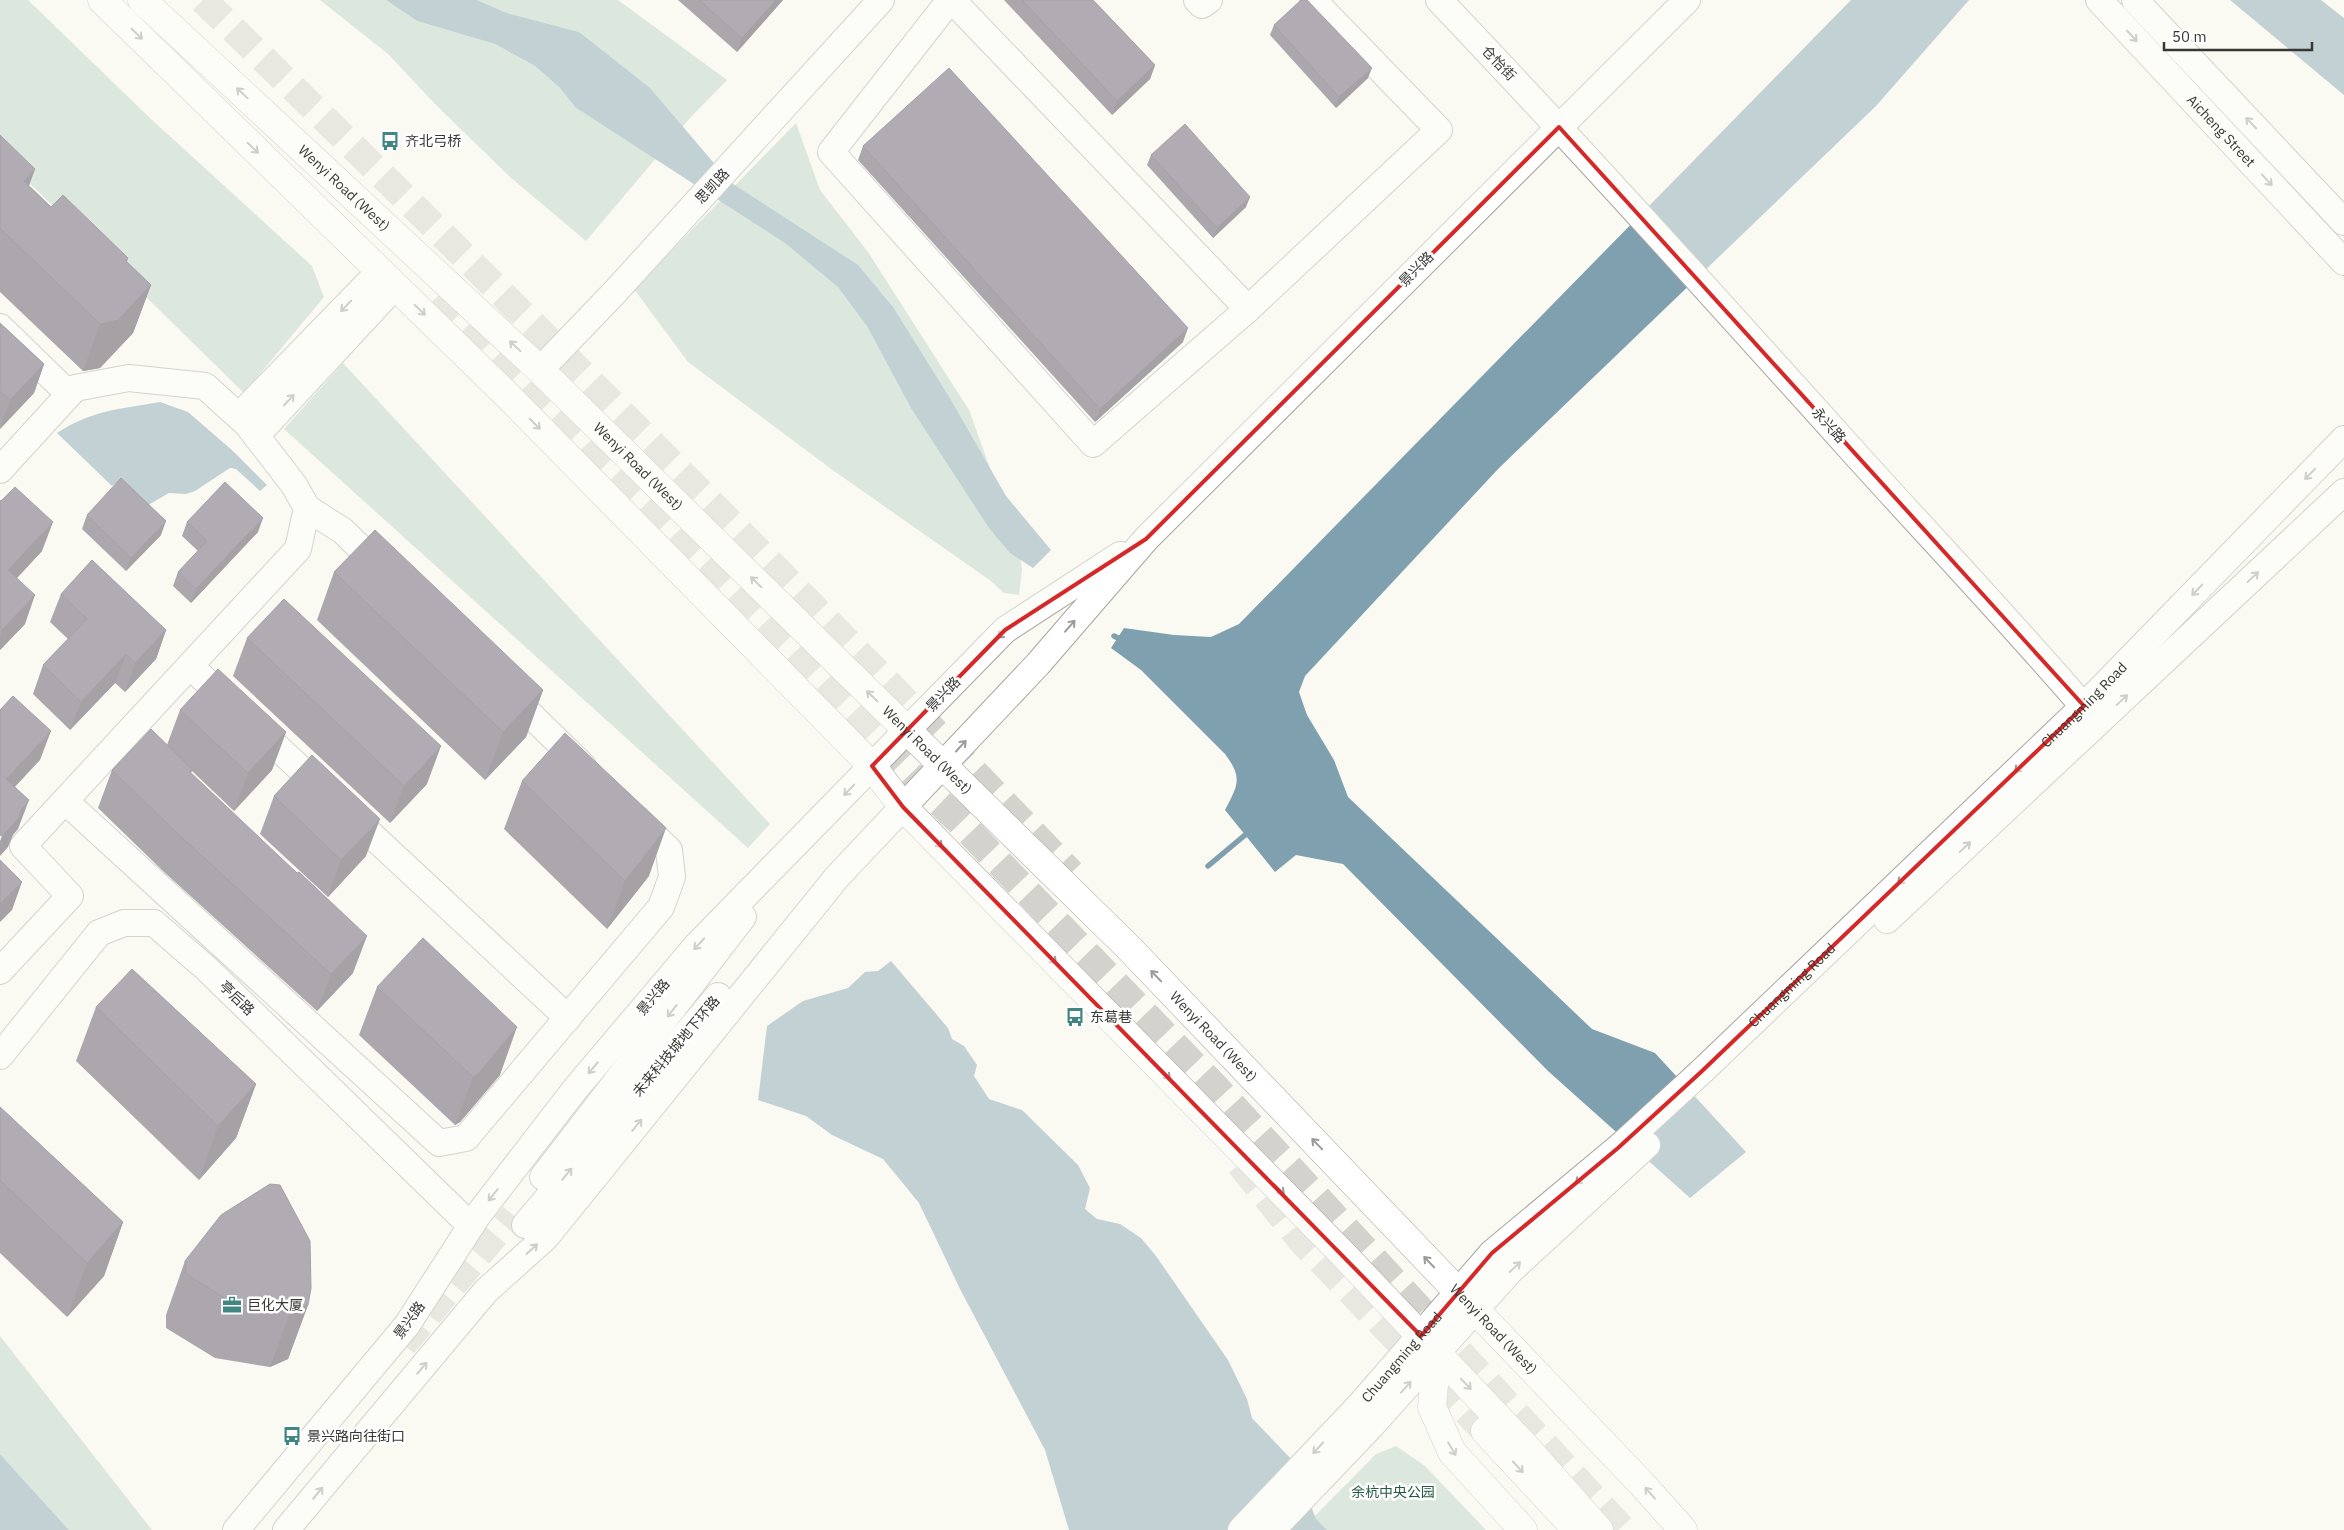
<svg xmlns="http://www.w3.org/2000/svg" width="2344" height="1530" font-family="'IBM Plex Sans','Noto Sans SC',sans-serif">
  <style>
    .green { fill: #b9d2c5 }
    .water { fill: #7fa0af }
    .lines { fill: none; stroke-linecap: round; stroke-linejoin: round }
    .stream { stroke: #7fa0af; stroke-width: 5.5 }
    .minor-tunnel { stroke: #d3d2cc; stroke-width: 26; stroke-dasharray: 26 13; stroke-linecap: butt }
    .highway-tunnel { stroke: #d3d2cc; stroke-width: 28; stroke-dasharray: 28 14; stroke-linecap: butt }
    .minor-casing { stroke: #a6a59f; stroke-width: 28 }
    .major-casing { stroke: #a6a59f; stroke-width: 29 }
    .highway-casing { stroke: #a6a59f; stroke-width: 29 }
    .minor { stroke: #fff; stroke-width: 26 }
    .major { stroke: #fff; stroke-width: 28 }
    .highway { stroke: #fff; stroke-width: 28 }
    .wall { fill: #4d4359 }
    .shaded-wall { fill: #3e3748 }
    .building { fill: #594e67; stroke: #3e3748 }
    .oneway { stroke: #9b9b9a }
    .marked { fill: none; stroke: #d62828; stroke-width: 4; stroke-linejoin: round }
    .labels { text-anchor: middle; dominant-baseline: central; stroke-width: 5; stroke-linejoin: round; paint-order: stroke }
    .street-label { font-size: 14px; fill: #373734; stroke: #fff }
    .poi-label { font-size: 14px; fill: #373734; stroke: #fff; text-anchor: start }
    .park-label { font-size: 14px; fill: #235c44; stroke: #fff }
  </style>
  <rect width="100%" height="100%" fill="#faf9f2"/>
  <path class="green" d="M0,0H28L151,119L312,266L324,297L244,393L0,154Z
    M320,0H386L417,21L495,44L535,66L560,88L575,107L579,32L507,13L477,0H618L727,80L690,118L586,241L510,177L436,105L388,54Z
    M796,123L820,190L868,252L969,410L1019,549L1022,570L1019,595L1004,593L991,581L834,471L688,362L634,289Z
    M343,363L770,824L748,848L284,429Z
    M0,1336L152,1530H69L0,1454Z
    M1396,1446L1425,1466L1486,1530H1301L1376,1454Z"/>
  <path class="water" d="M386,0H477L507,13L579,32L650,88L730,182L858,265L893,307L951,400L1006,496L1051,550L1033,568L1010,553L989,528L911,408L867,326L838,287L785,243L575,107L560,88L535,66L495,44L417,21Z
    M1851,0H1969L1876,106L1499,468L1305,676L1299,692L1307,715L1334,760L1348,797L1592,1029L1655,1053L1746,1152L1690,1198L1548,1071L1343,864L1296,855L1275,872L1225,810C1238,785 1243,778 1225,754L1141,670L1111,648L1124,628L1174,635L1211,637L1239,624Z
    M2230,0H2321L2344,18V95Z
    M160,402L188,412L233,451L267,485L260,491L236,469L230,468L195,491L186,494L169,493L143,508L116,483L112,486L57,433C92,410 121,409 160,402Z
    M891,961L948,1028L952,1039L964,1046L977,1065L974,1076L989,1099L1022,1110L1078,1165L1090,1188L1085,1209L1097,1219L1120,1224L1141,1238L1156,1256L1228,1360L1247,1399L1252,1418L1293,1461L1316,1519L1327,1530H1069L1045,1450L960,1289L919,1203L883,1159L832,1135L806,1116L758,1100L767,1026L803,1001L848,988L865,972L878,971Z
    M0,1454L69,1530H0Z"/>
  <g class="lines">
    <path class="stream" d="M1114,636L1124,641
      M1208,866L1251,830"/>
    <path class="minor-tunnel" d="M404,1345L513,1215"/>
    <path class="highway-tunnel" d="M203,0C497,286 787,576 1071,873
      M440,294L653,508L919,783L958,820L1220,1092L1623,1530
      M1240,1164L1301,1240L1485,1431"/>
    <g class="minor-casing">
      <g id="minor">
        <path d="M950,0L831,152L1093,444L1248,309L1439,130L1313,0"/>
        <path d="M952,0L1248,309"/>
        <path d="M1197,0L1202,5L1209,0"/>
        <path d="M1439,0C1578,146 1714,297 1849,447C1931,538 2016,627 2095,720"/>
        <path id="s1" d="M2099,0L2344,262"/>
        <path d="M2135,0L2344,222"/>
        <path d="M0,327L69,394"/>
        <path d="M540,370L614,293L881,0"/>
        <path d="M239,416L380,271"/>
        <path d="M256,436L395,286"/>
        <path d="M0,470L75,388L129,378L205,386L247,424L294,485L307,508L298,549L23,846L70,896L0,971"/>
        <path d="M307,508L343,531L383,570"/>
        <path d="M190,666L568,1018"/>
        <path d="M507,692L583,766"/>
        <path d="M65,801L439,1143L466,1138L661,907L672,877L669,850L636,818"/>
        <path d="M1887,920L2344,492"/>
        <path d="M0,1056L99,933L124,923H154L207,969L471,1226"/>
        <path d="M543,1177L743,917"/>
        <path d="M525,1225L718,996"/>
        <path d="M236,1530L407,1325L478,1215L576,1088L697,945L1005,630L1120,555"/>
        <path d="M286,1530L486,1291L546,1237L837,877L1038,664L1146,539L1687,0"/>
        <path id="s2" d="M1241,1530L1359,1406L1492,1253L1618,1148L1701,1072L2084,706L2344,439"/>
        <path d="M1272,1530L1373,1424L1510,1271L1647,1145"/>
      </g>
    </g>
    <g class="major-casing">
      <g id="major">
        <path d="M102,0L508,396L872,766L903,807L1342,1253L1525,1446L1599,1530"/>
        <path id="s3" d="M142,0L540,370L1129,948L1642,1484L1683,1530"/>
        <path d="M1437,1353L1432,1407L1452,1452L1523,1530"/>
      </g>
    </g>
    <g class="highway-casing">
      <path id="highway" d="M1485,1431L1577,1530"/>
    </g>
    <use href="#minor" class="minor"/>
    <use href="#major" class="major"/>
    <use href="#highway" class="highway"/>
  </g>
  <path class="wall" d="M678,0H783L737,52Z
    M1004,0H1093L1155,65L1150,79L1112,115Z
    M1274,25L1368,78L1336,108L1270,35Z
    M0,135L29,186L51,207L128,258L127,262L151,285L133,333L100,368L83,371L0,292Z
    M863,146L1183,342L1095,422L858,160Z
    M1151,155L1246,207L1213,238L1147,165Z
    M0,323L44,364L34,393L0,429Z
    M0,500L42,551L17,578L25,624L0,650Z
    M87,515L161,535L126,571L82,529Z
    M187,522L258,532L191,603L173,586L178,572L198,551L182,536Z
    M334,572L543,690L526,737L485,780L317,620Z
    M61,594L166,630L156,659L125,692L115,683L70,730L33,694L43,665L68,639L50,622Z
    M247,638L427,784L390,823L233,676Z
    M180,710L286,732L272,770L234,811L192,771L191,773L353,973L317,1011L163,871L98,808L112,770L167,745Z
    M522,781L649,876L607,929L504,829Z
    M274,796L366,856L328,897L260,834Z
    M377,987L500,1075L460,1122L455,1125L359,1035Z
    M96,1007L256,1084L236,1138L199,1180L76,1061Z
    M0,1107L123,1222L104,1276L67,1317L0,1253Z
    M185,1261L308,1305L288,1359L270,1367L215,1358L166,1328V1315Z"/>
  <path class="shaded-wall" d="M776,0H783L737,52L742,38Z
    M1155,65L1150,79L1112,115L1117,101Z
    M1372,68L1368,78L1336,108L1339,97Z
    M35,169L18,217L24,181Z
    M1250,197L1246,207L1213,238L1217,228Z
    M151,285L133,333L100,368L83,371L100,324Z
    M1188,328L1183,342L1095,422L1100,409Z
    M44,364L34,393L0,429L10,400Z
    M263,518L258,532L191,603L196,589Z
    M166,521L161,535L126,571L131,558Z
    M53,522L42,551L0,596L8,570Z
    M35,595L25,624L0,650V637L3,629Z
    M166,630L156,659L125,692L135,663Z
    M126,654L115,683L70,730L81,702Z
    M543,690L526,737L485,780L503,732Z
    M51,731L40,760L0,803L6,779Z
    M286,732L272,770L234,811L248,773Z
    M441,746L427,784L390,823L404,786Z
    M29,800L18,829L13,835L8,847L0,856V841L2,836L22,808Z
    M380,819L366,856L328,897L341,860Z
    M666,828L649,876L607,929L625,881Z
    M22,882L12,910L0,922V904Z
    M367,936L353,973L317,1011L331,974Z
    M517,1027L500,1075L460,1122L455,1125L473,1077Z
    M256,1084L236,1138L199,1180L218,1126Z
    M123,1222L104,1276L67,1317L87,1263Z
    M308,1305L288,1359L270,1367L290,1313Z"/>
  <path class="building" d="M699,0H776L742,38Z
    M1022,0H1093L1155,65L1117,101Z
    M1301,0H1307L1372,68L1339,97L1274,25Z
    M949,68L1188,328L1100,409L863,146Z
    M1185,124L1250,197L1217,228L1151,155Z
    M0,135L35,169L24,181L51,207L63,195L128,258L126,261L151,285L118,320L100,324L0,228Z
    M0,323L44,364L10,400L0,391Z
    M121,478L166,521L131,558L87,515Z
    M225,482L263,518L196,589L178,572L207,541L187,522Z
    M15,487L53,522L8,570L35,595L3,629L0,626V500L1,501Z
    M375,530L543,690L503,732L334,572Z
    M92,560L166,630L135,663L126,654L81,702L43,665L87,619L61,594Z
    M284,599L441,746L404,786L247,638Z
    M218,669L286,732L248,773L180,710Z
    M13,696L51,731L6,779L29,800L22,808L19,818L2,836L0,835V710Z
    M151,729L193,770L190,772L297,873L299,872L367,936L331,974L177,833L112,770Z
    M565,733L666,828L625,881L522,781Z
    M312,755L380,819L341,860L274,796Z
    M0,860L22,882L0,904Z
    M423,938L517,1027L478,1074L473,1077L377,987Z
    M132,969L256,1084L218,1126L96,1007Z
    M0,1107L123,1222L87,1263L0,1180Z
    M270,1184L280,1185L310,1241L311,1288L308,1305L290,1313L235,1304L186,1274L185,1261L221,1215Z"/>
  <defs><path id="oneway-shaft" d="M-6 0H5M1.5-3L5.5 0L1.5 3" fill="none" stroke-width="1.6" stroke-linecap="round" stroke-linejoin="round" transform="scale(1.25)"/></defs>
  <g class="oneway">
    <use href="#oneway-shaft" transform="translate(137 34) rotate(44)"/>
    <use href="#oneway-shaft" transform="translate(2132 36) rotate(47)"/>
    <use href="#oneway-shaft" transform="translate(242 93) rotate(-137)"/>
    <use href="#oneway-shaft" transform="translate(2251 123) rotate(-133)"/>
    <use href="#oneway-shaft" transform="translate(253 148) rotate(44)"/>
    <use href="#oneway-shaft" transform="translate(2267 180) rotate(47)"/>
    <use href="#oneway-shaft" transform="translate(346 306) rotate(134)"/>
    <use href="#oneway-shaft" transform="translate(420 310) rotate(44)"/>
    <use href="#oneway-shaft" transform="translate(515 346) rotate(-137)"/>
    <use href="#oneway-shaft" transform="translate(289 400) rotate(-47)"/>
    <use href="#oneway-shaft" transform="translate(535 424) rotate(45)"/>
    <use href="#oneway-shaft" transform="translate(2310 474) rotate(134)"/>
    <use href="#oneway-shaft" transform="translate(2253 577) rotate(-43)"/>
    <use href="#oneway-shaft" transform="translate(756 582) rotate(-136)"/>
    <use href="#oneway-shaft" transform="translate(2197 590) rotate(134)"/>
    <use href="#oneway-shaft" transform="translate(1070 626) rotate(-49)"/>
    <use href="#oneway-shaft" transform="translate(1003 633) rotate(138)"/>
    <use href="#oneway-shaft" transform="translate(872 696) rotate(-136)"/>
    <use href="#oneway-shaft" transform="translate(2122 700) rotate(-43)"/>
    <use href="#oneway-shaft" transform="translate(961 746) rotate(-47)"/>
    <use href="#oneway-shaft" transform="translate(2020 767) rotate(136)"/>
    <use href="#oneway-shaft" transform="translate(849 790) rotate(134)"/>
    <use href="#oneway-shaft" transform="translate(937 842) rotate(46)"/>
    <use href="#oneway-shaft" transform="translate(1965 847) rotate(-43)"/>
    <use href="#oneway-shaft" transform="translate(1903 879) rotate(136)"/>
    <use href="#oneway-shaft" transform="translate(699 944) rotate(133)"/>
    <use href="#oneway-shaft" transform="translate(1051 958) rotate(46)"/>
    <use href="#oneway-shaft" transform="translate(1156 976) rotate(-134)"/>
    <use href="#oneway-shaft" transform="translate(672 1011) rotate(128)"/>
    <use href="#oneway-shaft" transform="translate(593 1068) rotate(130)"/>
    <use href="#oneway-shaft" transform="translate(1165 1074) rotate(45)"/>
    <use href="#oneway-shaft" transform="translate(637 1125) rotate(-51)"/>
    <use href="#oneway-shaft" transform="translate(1317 1144) rotate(-134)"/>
    <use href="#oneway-shaft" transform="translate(567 1174) rotate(-50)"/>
    <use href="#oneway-shaft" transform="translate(1581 1179) rotate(140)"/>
    <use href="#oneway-shaft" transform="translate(1279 1189) rotate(45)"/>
    <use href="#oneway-shaft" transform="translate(493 1195) rotate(128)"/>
    <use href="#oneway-shaft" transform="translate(532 1249) rotate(-42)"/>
    <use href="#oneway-shaft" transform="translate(1429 1262) rotate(-134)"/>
    <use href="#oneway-shaft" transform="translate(1515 1267) rotate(-43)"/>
    <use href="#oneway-shaft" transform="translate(422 1368) rotate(-50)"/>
    <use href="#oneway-shaft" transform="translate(1466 1384) rotate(46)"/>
    <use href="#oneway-shaft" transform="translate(1406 1387) rotate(-48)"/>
    <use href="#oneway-shaft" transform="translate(1318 1448) rotate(133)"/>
    <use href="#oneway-shaft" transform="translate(1452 1449) rotate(59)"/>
    <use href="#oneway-shaft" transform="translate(1518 1467) rotate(47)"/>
    <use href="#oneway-shaft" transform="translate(318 1493) rotate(-50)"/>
    <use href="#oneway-shaft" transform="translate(1650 1493) rotate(-131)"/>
  </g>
  <path d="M0 0H2344V1530H0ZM1559,127L2084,706L1701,1072L1618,1148L1492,1253L1421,1336L903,807L872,766L1005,630L1146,539Z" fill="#faf9f2" fill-opacity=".55" fill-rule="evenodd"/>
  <path class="marked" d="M1559,127L2084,706L1701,1072L1618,1148L1492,1253L1421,1336L903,807L872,766L1005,630L1146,539Z"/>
  <defs>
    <g id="bus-bare" transform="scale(1.5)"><path d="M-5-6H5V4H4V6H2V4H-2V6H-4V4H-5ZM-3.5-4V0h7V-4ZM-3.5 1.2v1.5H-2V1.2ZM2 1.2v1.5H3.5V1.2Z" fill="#408782" stroke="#fff" stroke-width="2.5" paint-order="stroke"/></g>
    <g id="office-bare" transform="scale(1.5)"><path d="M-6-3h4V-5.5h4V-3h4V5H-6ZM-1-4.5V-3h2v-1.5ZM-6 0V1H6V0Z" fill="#408782" stroke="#fff" stroke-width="2.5" paint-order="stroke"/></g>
  </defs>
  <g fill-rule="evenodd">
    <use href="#bus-bare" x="390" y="141"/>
    <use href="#bus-bare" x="1075" y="1017"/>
    <use href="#office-bare" x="232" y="1305"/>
    <use href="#bus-bare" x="292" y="1436"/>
  </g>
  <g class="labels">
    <g class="street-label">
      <text transform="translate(1499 63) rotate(46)">仓怡街</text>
      <text stroke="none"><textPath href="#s1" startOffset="179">Aicheng Street</textPath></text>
      <text transform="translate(712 186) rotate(-47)">思凯路</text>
      <text stroke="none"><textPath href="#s3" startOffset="276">Wenyi Road (West)</textPath></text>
      <text transform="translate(1416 269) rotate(-45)">景兴路</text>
      <text transform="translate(1829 425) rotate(48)">永兴路</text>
      <text stroke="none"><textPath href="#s3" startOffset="681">Wenyi Road (West)</textPath></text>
      <text transform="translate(943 694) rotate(-46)">景兴路</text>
      <text stroke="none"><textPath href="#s2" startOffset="1181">Chuangming Road</textPath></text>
      <text stroke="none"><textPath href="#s3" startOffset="1086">Wenyi Road (West)</textPath></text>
      <text stroke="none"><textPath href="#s2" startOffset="776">Chuangming Road</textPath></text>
      <text transform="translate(653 997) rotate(-50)">景兴路</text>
      <text transform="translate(237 998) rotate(44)">亭后路</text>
      <text stroke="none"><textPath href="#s3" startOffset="1491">Wenyi Road (West)</textPath></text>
      <text transform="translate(676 1046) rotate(-50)">未来科技城地下环路</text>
      <text transform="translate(409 1320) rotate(-54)">景兴路</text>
      <text stroke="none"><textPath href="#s3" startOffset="1896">Wenyi Road (West)</textPath></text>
      <text stroke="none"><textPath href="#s2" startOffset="236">Chuangming Road</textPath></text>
    </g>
    <g class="poi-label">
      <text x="405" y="141">齐北弓桥</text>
      <text x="1090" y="1017">东葛巷</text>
      <text x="247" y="1305">巨化大厦</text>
      <text x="307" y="1436">景兴路向往街口</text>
    </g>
    <g class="park-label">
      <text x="1393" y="1492">余杭中央公园</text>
    </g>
  </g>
  <path d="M2164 42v8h148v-8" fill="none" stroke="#373734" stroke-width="2.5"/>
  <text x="2172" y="42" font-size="15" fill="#373734" stroke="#ffffff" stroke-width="4" paint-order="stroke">50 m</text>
</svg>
